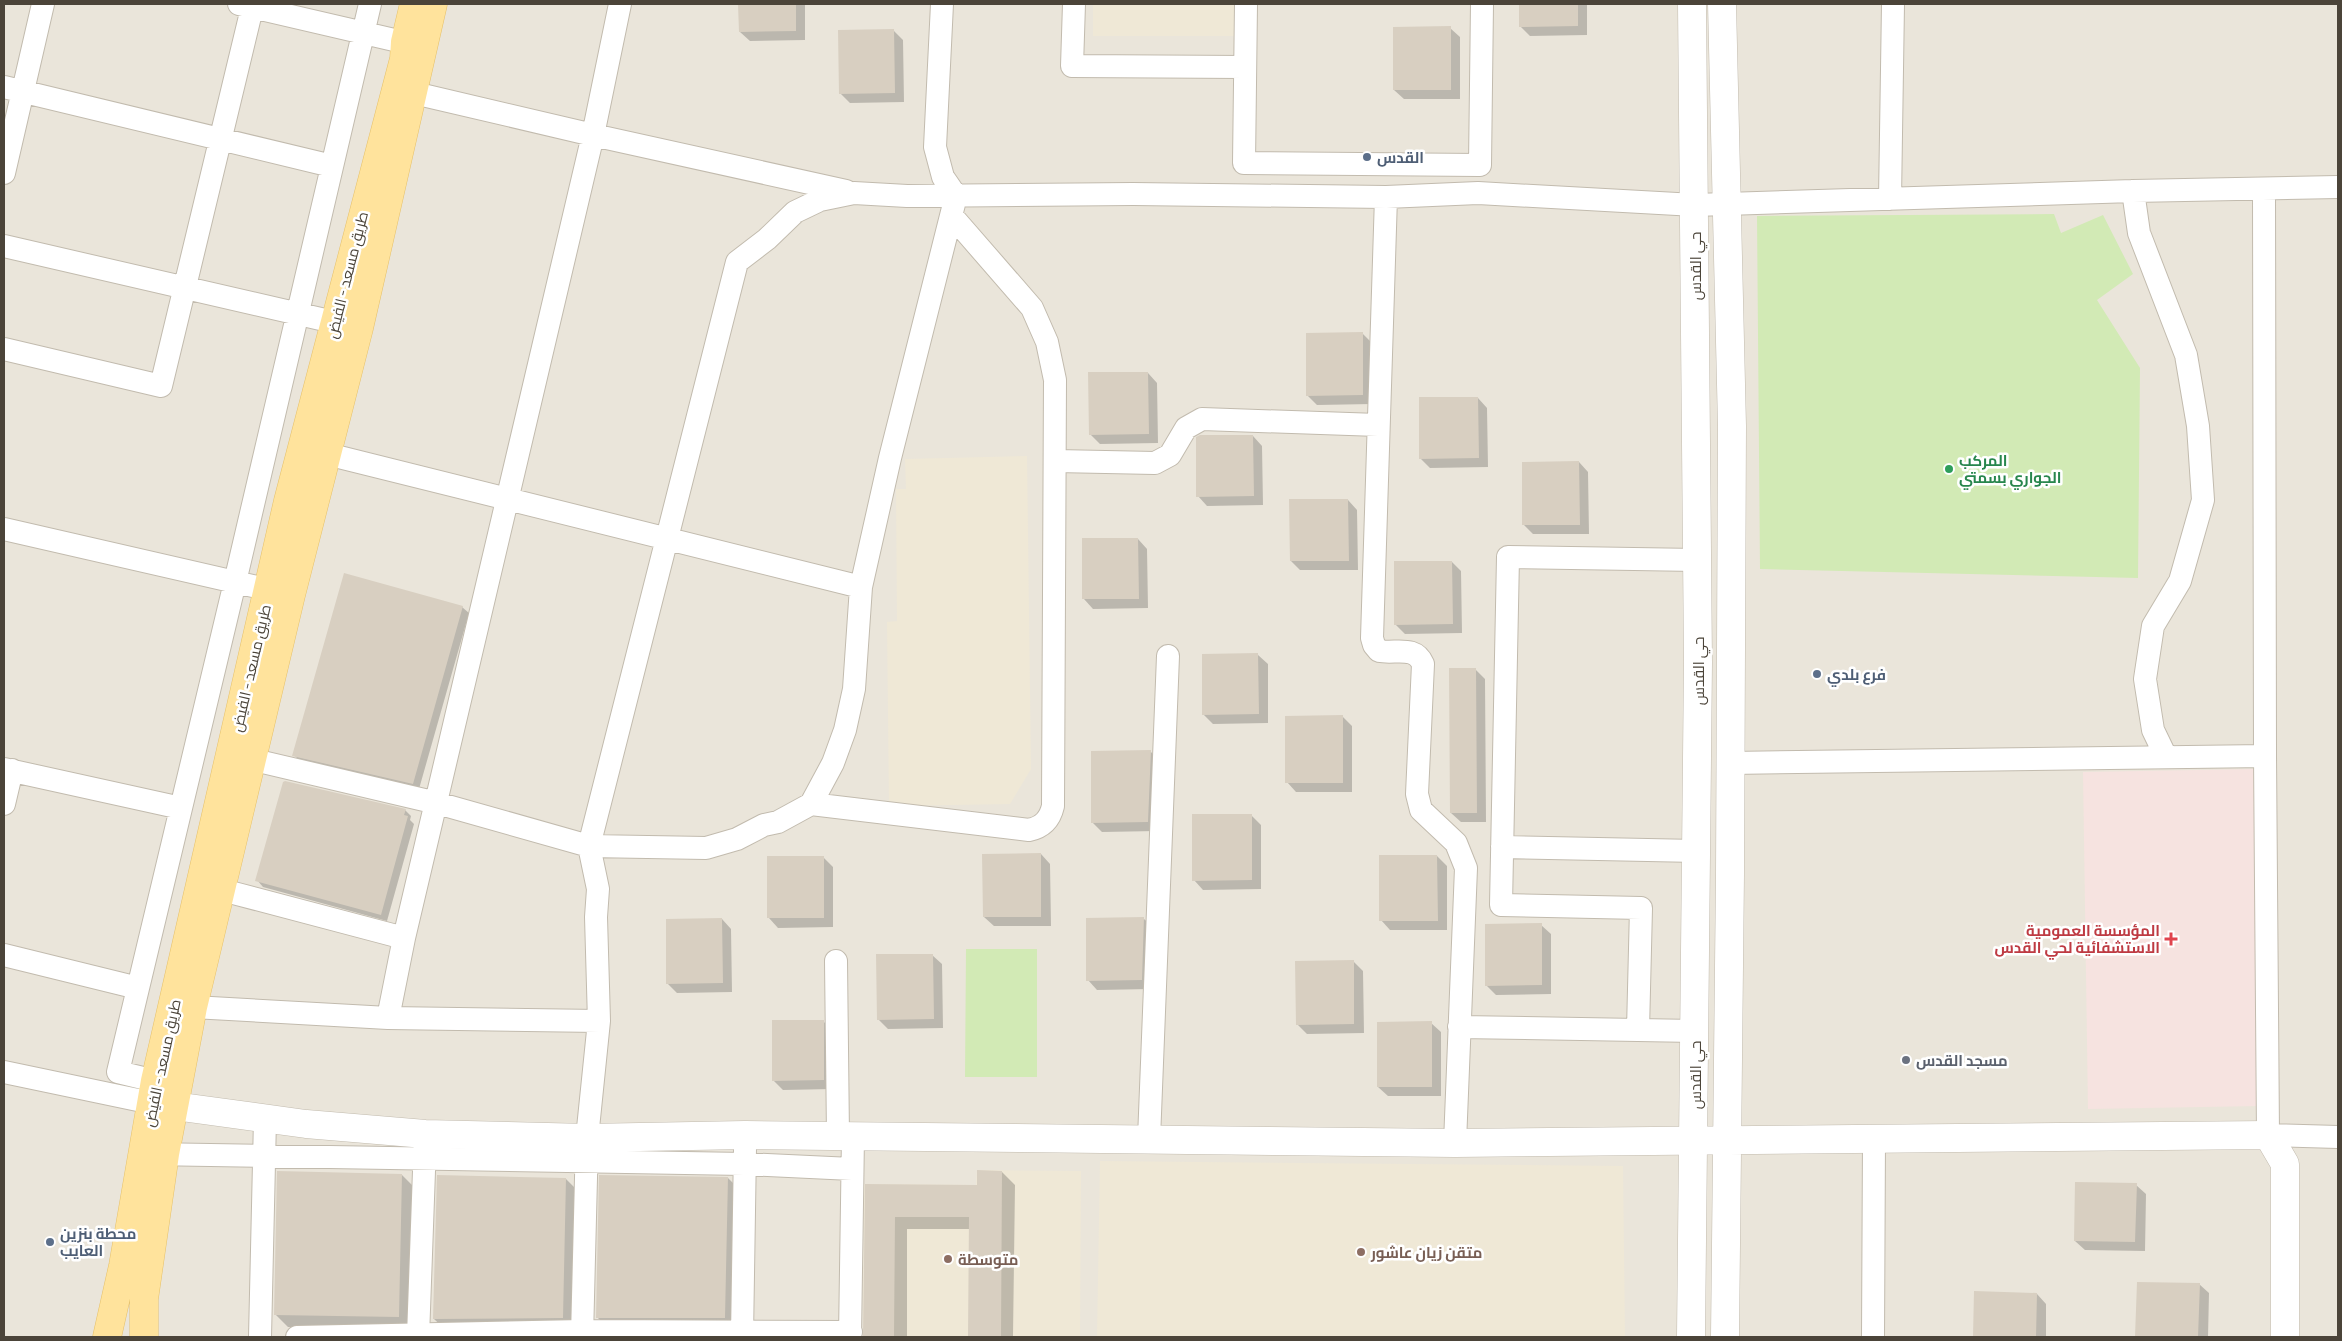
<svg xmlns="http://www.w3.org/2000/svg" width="2342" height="1341" font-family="Manrope,Cairo,sans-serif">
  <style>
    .residential { fill: #eae5da }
    .education { fill: #efe8d6 }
    .medical { fill: #f6e3e0 }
    .green { fill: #d2eab5 }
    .shadow { fill: #0003 }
    .building { fill: #d8cfc1 }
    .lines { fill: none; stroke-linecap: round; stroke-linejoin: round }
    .minor-casing { stroke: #c2bbae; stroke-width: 24 }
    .tertiary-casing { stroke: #c2bbae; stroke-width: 29 }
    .primary-casing { stroke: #e6c16a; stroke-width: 29 }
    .minor { stroke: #fff; stroke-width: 22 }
    .tertiary { stroke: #fff; stroke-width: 28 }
    .primary { stroke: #ffe39c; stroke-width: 28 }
    .service-dot { fill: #5c6f8a; stroke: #fff; stroke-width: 2 }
    .leisure-dot { fill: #2e9e5b; stroke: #fff; stroke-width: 2 }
    .health-dot { fill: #e0444e; stroke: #fff; stroke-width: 2 }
    .worship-dot { fill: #6b7280; stroke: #fff; stroke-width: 2 }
    .education-dot { fill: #8d6e63; stroke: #fff; stroke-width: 2 }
    .labels { text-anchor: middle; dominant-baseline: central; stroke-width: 5; stroke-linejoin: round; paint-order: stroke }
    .service-label { font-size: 15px; font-weight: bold; fill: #4e5e75; stroke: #fff; text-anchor: start }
    .street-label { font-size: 15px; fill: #4b4439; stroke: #fff }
    .leisure-label { font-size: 15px; font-weight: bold; fill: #27864d; stroke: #fff; text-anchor: start }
    .health-label { font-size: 15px; font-weight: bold; fill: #be3a42; stroke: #fff; text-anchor: end }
    .worship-label { font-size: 15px; font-weight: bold; fill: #5b616d; stroke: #fff; text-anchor: start }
    .education-label { font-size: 15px; font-weight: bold; fill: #785e54; stroke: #fff; text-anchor: start }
  </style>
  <rect width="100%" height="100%" fill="#f6f3ec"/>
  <path class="residential" d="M4,4H2338V1337H4Z"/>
  <path class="education" d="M1093,4H1238L1237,36H1093Z
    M1027,456L1031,769L1010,804L889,806L887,622L897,621L896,489H906L905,459Z
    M1100,1161L1623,1166L1625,1337H1097Z
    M977,1170L1081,1171L1080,1337H863L864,1184L976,1185Z"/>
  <path class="medical" d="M2255,769L2259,1106L2088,1109L2083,772Z"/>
  <path class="green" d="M2054,214L2061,233L2103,215L2133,274L2097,300L2140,368L2138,578L1760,569L1757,216Z
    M966,949H1037V1077H965Z"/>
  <path class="shadow" d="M740,4H805V40L750,41L740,32Z
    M1520,4H1587V35L1530,36L1520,26Z
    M1450,28L1460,37V99H1404L1394,90Z
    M894,31L903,40L904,102L850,103L840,93Z
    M1362,333L1372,343V404L1317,405L1307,395Z
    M1148,373L1157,383L1158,443L1100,444L1090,434Z
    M1478,398L1487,408L1488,467L1430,468L1421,459Z
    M1253,436L1262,446L1263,505L1207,506L1198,496Z
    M1579,462L1588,472L1589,534H1533L1524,525Z
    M1348,500L1357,510L1358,570H1300L1291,561Z
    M1138,539L1147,549L1148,608L1093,609L1084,599Z
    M1452,562L1461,571L1462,633L1405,634L1395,624Z
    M462,607L469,613L419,789L300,761L294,755Z
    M1258,655L1268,664V723L1213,724L1203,714Z
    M1475,669L1485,679L1486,822H1461L1451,813Z
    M1342,716L1352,726V792H1296L1287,782Z
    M1150,751L1160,761L1157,831L1102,832L1092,822Z
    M405,810L411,816L410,820L414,824L387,921L263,887L257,880Z
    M1251,815L1261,825V889L1203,890L1194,880Z
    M1041,854L1050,864L1051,926H994L984,917Z
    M1437,856L1447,866V930H1390L1381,920Z
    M823,857L833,867V927L778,928L769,918Z
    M722,919L731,929L732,992L677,993L667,983Z
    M1087,919H1144L1154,928L1151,989L1097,990L1088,980Z
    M1541,925L1551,934V994L1496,995L1486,985Z
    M932,955L942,964L943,1028L888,1029L878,1019Z
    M1353,961L1363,971L1364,1033L1307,1034L1297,1024Z
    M823,1021L833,1031V1089L783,1090L773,1080Z
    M1431,1023L1441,1032V1096H1388L1378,1087Z
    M1002,1172L1015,1185L1013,1337H969L970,1229H907V1337H865L867,1185L978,1186Z
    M402,1175L415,1188L411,1330L288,1327L275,1314Z
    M728,1178L741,1191L737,1331L610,1330L597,1317Z
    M566,1179L579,1192L576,1331H447L434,1319Z
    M2136,1185L2146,1194L2145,1251L2085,1250L2075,1241Z
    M2138,1283L2199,1284L2209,1293L2208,1337H2137Z
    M1976,1293L2037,1294L2046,1304V1337H1975Z"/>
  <path class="building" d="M738,4H796V31L739,32Z
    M1519,4H1578V26L1519,27Z
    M1451,26V90H1393V27Z
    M894,29L895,93L839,94L838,30Z
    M1363,332V395L1306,396V333Z
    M1088,372H1148L1149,434L1089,435Z
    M1419,397H1478L1479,458L1419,459Z
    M1200,435H1253L1254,496L1196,497V437Z
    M1579,461L1580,525H1522V462Z
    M1289,499H1348L1349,561H1290Z
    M1082,538H1138L1139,599H1082Z
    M1394,561H1452L1453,624L1394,625Z
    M344,573L463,606L413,784L292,756Z
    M1258,653L1259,714L1202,715V654Z
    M1449,668H1476L1477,813H1450Z
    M1343,715V783H1285V716Z
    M1151,750L1148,822L1091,823V751Z
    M285,781L406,809L404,815L408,816L381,915L255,881L283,782Z
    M1192,814H1252V880L1192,881Z
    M1041,853V917H983L982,854Z
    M1379,855H1437L1438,921H1379Z
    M767,856H824V918H767Z
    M1144,917L1142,980L1086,981V918Z
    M722,918L723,983L666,984V919Z
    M1542,923V985L1485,986V924Z
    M876,954H933L934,1019L877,1020Z
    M1354,960V1024L1296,1025L1295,961Z
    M772,1020H824V1080L772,1081Z
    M1432,1021V1087H1377V1022Z
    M977,1170L1002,1171L1001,1337H968L969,1217H895L894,1337H863L865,1184L977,1185Z
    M277,1171L402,1174L399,1317L274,1315Z
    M437,1175L566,1178L563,1318L433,1319Z
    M599,1175L728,1177L725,1318H596Z
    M2075,1182L2137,1183L2135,1242L2074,1241Z
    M2137,1282L2200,1283L2198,1337H2135Z
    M1974,1291L2037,1293L2036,1337H1973Z"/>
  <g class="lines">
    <g class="minor-casing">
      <path id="minor" d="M239,4L420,46
        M1074,4L1072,66L1245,67
        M1246,4L1244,163L1480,165L1482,4
        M4,87L332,166
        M414,93L593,135L620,4
        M4,173L43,4
        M2264,189L2265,756
        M2133,191L2139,233L2186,355L2198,426L2203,500L2180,581L2153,626L2145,679L2153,730L2166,757
        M1386,197L1372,638L1374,645L1379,651C1396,654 1415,645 1423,664L1417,794L1421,810L1456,843L1466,868L1455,1143
        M1890,199L1893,4
        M4,246L351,326
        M4,349L161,386L253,4
        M327,454L861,587
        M1056,461L1155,463L1170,455L1186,428L1202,419L1378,425
        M4,529L283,593
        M237,756L437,803L589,846L706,848L737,839L764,825L778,822L811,804L833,763L845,730L854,689L861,587L890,458L956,196L943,177L935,147L942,4
        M1730,763L2265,756L2268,1135L2338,1137
        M4,769L181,808
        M4,804L12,770
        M811,804L1029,830C1043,827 1050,819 1053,806L1055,380L1047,342L1032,308L952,216
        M1502,847L1697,851
        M222,890L404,938
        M4,955L138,988
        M836,961L838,1136
        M193,1007L388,1018L404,938L593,135L846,191
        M388,1018L599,1021
        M1459,1027L1638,1030
        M1695,1031L1638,1030L1641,908L1501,905L1508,557L1697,560
        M4,1072L152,1103
        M155,1081L118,1072L235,582L370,4
        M1149,1139L1168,656
        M149,1154L744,1164L852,1169
        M260,1337L265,1119
        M297,1337L583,1331L851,1332
        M418,1337L425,1143
        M582,1337L587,1138L599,1021L596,917L598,889L589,846L737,262L767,239L795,212L820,200L854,193L907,196L1133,194L1386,197L1478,193L1695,205L2133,191L2338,187
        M742,1337L745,1148
        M850,1337L853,1136
        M1873,1337L1874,1140"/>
    </g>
    <g class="tertiary-casing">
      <path id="tertiary" d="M1722,4L1732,426L1730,874L1725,1337
        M152,1103L306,1124L425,1134L587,1138L745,1135L1455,1143L2268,1135L2285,1164V1337
        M1691,1337L1698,662L1692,4"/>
    </g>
    <g class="primary-casing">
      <path id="primary" d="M107,1337L123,1266L155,1081L288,501L404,59L405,42L414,4
        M144,1337V1299L165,1154L193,1007L291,595L359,328L433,4"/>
    </g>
    <use href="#minor" class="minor"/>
    <use href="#tertiary" class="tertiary"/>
    <use href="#primary" class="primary"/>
  </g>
  <g class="service-dot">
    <circle cx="1367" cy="157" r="5"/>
    <circle cx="1817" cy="674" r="5"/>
    <circle cx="50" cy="1242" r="5"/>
  </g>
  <circle class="leisure-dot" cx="1949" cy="469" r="5"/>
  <path class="health-dot" d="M2168.5 931.5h5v5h5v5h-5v5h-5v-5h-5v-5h5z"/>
  <circle class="worship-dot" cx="1906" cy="1060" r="5"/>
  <g class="education-dot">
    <circle cx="1361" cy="1252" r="5"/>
    <circle cx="948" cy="1259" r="5"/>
  </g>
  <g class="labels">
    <g class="service-label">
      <text x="1377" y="157">القدس</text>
      <text x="1827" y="674">فرع بلدي</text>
      <text x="60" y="1233">محطة بنزين<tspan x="60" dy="17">العايب</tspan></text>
    </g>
    <g class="street-label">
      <text transform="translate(1695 266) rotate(-90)">حي القدس</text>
      <text transform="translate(347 275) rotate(-76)">طريق مسعد - الفيض</text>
      <text transform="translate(251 668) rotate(-77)">طريق مسعد - الفيض</text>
      <text transform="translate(1698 671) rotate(-90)">حي القدس</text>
      <text transform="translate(162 1063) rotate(-78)">طريق مسعد - الفيض</text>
      <text transform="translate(1695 1075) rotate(-90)">حي القدس</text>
    </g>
    <g class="leisure-label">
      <text x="1959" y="460">المركب<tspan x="1959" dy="17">الجواري بسمتي</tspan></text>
    </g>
    <g class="health-label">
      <text x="2160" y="930">المؤسسة العمومية<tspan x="2160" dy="17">الاستشفائية لحي القدس</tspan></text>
    </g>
    <g class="worship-label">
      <text x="1916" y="1060">مسجد القدس</text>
    </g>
    <g class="education-label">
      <text x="1371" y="1252">متقن زيان عاشور</text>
      <text x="958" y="1259">متوسطة</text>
    </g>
  </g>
  <rect width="2342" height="1341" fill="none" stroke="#4b4439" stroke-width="10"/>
</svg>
